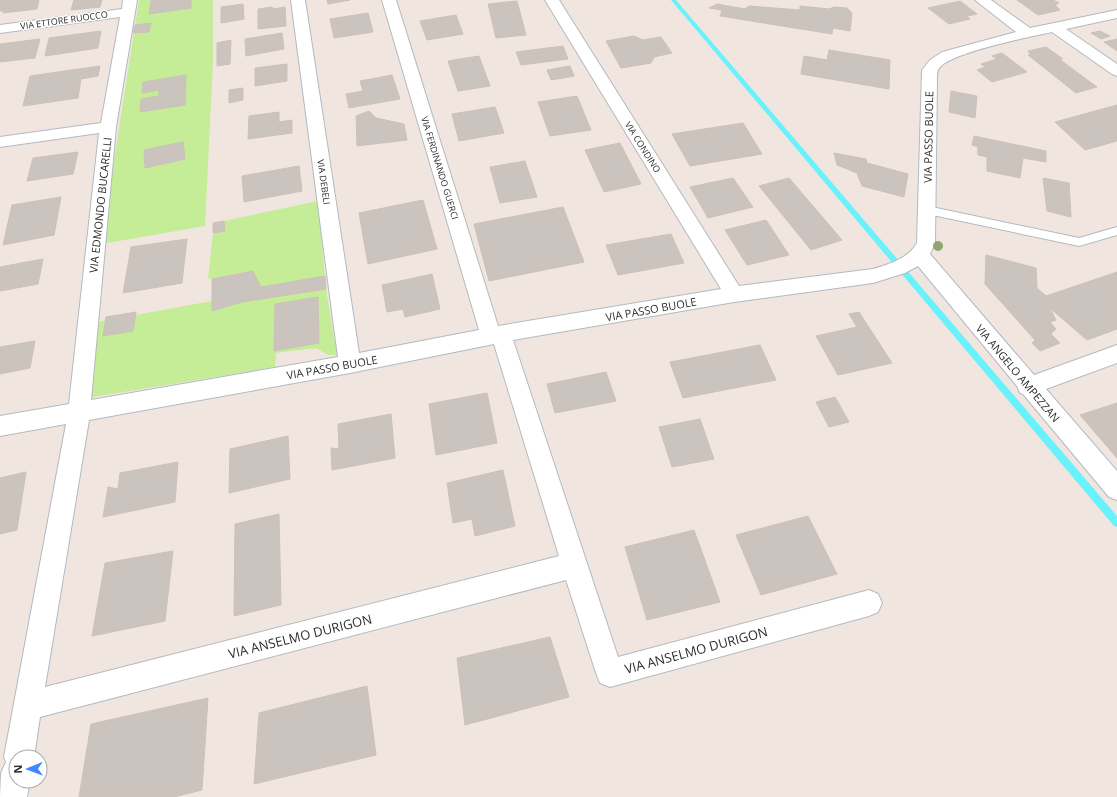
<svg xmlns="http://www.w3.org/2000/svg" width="1117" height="797" font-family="'Open Sans',sans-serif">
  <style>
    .green { fill: #c5ec97 }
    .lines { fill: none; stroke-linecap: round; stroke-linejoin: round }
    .stream { fill: #69f2fb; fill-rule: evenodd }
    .building { fill: #cbc4be; stroke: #ccc1b8 }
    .service-casing { stroke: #b3b9c2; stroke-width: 2 }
    .minor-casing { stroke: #b3b9c2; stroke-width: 2 }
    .service { fill: #fff; fill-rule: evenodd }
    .minor { fill: #fff; fill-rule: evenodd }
    .tree { fill: #8ca86f }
    .labels { text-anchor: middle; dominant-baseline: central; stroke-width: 3; stroke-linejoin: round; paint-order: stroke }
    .far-street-label { font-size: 9px; fill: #2e2e2e; stroke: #fff }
    .street-label { font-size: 11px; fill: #2e2e2e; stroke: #fff }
    .near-street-label { font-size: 13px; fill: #2e2e2e; stroke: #fff }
  </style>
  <rect width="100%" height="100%" fill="#f0e6df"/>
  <path class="green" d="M139,0H213V62L205,226L101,244Z
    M318,201L325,276L261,287L253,271L208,279L213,233L225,231L224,221Z
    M326,289L337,355H328L316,348L276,353L275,367L75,400L86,324L212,301V311L242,302Z"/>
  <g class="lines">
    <path class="stream" d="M671,0H676L1117,516V527L1114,526Z"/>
  </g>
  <path class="building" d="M0,0H39L37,9L3,13L4,11H0Z
    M74,0H102L100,7L71,10Z
    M151,0H191V8L149,14Z
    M327,0H350L328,4Z
    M1017,0H1053L1059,3L1055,5L1060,10L1038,15Z
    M517,1L526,35L496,38L488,4Z
    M960,1L977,14L967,16L970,19L949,24L928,8Z
    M243,4L244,19L221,23V7Z
    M717,4L745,9L749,6L800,10V6L829,9L834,7L847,8L852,13L850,31L833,28L832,34L720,16L722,10L709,8Z
    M272,7L273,9L285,7L286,26L258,29V9Z
    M368,13L373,32L334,38L330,19Z
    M456,15L463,34L427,40L420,21Z
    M151,23L149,32L133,33L135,25Z
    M101,31L98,48L45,56L49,38Z
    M1100,31L1110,36L1101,39L1091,33Z
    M282,33L284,49L246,56L245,39Z
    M634,36L643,40L661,37L672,53L654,57L651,63L621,68L606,41Z
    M40,39L35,58L0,62V44Z
    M1117,39V51L1104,42Z
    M231,40L230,64L217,66V43Z
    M563,46L568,59L521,65L516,52Z
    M1046,47L1063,59H1059L1097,87L1076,93L1028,55H1031L1028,51Z
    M829,50L890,60L889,89L801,74L804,56L827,60Z
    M1002,53L1027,72L992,82L977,70L985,67L981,64L997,59L992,56Z
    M479,56L490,86L458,91L448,61Z
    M287,64V81L255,86V68Z
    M100,66L98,76L81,79L78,98L23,106L30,76Z
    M570,66L574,76L551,80L547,70Z
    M186,75L185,105L140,112L141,99L159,96V90L142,93L143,82Z
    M392,75L400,99L349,108L346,94L363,91L360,81Z
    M243,88V100L229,103V90Z
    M951,91L977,96L975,118L949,112Z
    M577,96L591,130L550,136L538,102Z
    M1117,105V141L1085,150L1055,122Z
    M495,107L504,133L459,141L452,114Z
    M369,111L376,118L404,124L407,140L357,146L356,116Z
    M279,112V122L292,120V133L248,139L249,116Z
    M743,123L762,154L690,166L672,134Z
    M974,136L1046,151V162L1023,158L1020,178L987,171V157L978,155V147L972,145Z
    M183,142L185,159L145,168L144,150Z
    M620,143L641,184L604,192L585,150Z
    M78,152L73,174L27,181L33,158Z
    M834,153L866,159L867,163L908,174L904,197L862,186L857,173L837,165Z
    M525,161L537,197L500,203L490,167Z
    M299,166L302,191L244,202L242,176Z
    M733,178L753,207L708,218L690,187Z
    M789,178L842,240L811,250L759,186Z
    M1043,178L1069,183L1071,217L1047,211Z
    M61,197L54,235L3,245L12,205Z
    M423,200L437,249L368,264L359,213Z
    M563,207L584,262L489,281L474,224Z
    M766,220L789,255L747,265L725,230Z
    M224,221L225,231L213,233V223Z
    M671,234L684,263L618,275L606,245Z
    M187,239L182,283L123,293L131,247Z
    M986,255L1036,268L1037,288L1046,296L1117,272V329L1087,340L1050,308L1056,320L1050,322L1056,329L1051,334L1060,343L1040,351L1032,343L1035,340L985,284Z
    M43,259L38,284L0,291V267Z
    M253,271L261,287L325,276L326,289L242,302L212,311V279Z
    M432,274L440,309L405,317L403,309L387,312L382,285Z
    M318,297L319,343L274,351L275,304Z
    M136,312L133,331L103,336L106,317Z
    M859,312L892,363L838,375L816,336L857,327L849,314Z
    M35,341L30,368L0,374V347Z
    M760,345L776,380L683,398L670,362Z
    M606,372L616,401L555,413L547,384Z
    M487,393L497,443L436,455L429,404Z
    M835,397L849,422L829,427L816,402Z
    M1117,403V458L1080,415Z
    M391,414L395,458L332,470L331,448L339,449L338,424Z
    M700,419L714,459L672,467L659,427Z
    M288,436L290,479L229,493L230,449Z
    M178,462L175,502L103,517L108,487L118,489L120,473Z
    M503,470L515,526L475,536L472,519L453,523L447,483Z
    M26,472L17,530L0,534V478Z
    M279,514L281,605L234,616L235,524Z
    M808,516L837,574L761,595L736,535Z
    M694,530L720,602L647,620L625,547Z
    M173,551L165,621L92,636L105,563Z
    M550,637L569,697L465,725L457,658Z
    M367,686L376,755L254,784L259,713Z
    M208,698L202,790L174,797H79L91,724Z"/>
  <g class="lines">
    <g class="service-casing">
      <path id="service" d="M927,206L1079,238L1117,227V235L1079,246L923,213L921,210L923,207Z"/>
    </g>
    <g class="minor-casing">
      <path id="minor" d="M123,0H137L116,127L91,400L338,357L291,0H305L359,353L479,330L382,0H396L498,326L721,289L545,0H559L739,286L873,269C889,264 908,259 917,243L922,70L930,60L942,52L1016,32L975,0H991L1030,28L1117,10V18L1066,29L1117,64V76L1112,74L1052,32C1029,37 953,52 940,67C937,70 937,75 937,79L935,243L930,254L1034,375L1117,345V363L1046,389L1117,471V500L1109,497L1023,394L1020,393L1017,386L918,266L905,273L873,283L734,302L513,340L618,657L869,590L878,594L882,603L878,612L869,616L610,687L600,683L596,673L566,580L40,717L34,757H16V781H30L27,797H0L1,773L6,762L4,757L66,424L0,436V416L69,404L99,133L0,147V137L101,123L120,17L0,33V25L122,9ZM494,344L559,556L45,687L89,420L350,373Z"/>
    </g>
    <use href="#service" class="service"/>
    <use href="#minor" class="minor"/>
  </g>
  <circle class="tree" cx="938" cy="246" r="5"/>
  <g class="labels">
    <g class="far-street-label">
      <text transform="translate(64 20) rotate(-8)">VIA ETTORE RUOCCO</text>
      <text transform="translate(643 147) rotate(58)">VIA CONDINO</text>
      <text transform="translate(440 168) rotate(73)">VIA FERDINANDO GUERCI</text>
      <text transform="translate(324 182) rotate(82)">VIA DEBELI</text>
    </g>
    <g class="street-label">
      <text transform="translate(928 137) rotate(-89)">VIA PASSO BUOLE</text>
      <text transform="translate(100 205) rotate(-84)">VIA EDMONDO BUCARELLI</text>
      <text transform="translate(651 309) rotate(-10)">VIA PASSO BUOLE</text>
      <text transform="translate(332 367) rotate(-10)">VIA PASSO BUOLE</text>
      <text transform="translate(1018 373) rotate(50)">VIA ANGELO AMPEZZAN</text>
    </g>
    <g class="near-street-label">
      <text transform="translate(300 636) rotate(-14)">VIA ANSELMO DURIGON</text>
      <text transform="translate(696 650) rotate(-15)">VIA ANSELMO DURIGON</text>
    </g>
  </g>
  <g transform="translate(28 769) rotate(269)"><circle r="19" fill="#ffffff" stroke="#ababab"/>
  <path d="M0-3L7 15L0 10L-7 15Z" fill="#3e89ff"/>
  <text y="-6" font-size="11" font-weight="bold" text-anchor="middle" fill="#2e2e2e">N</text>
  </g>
</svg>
